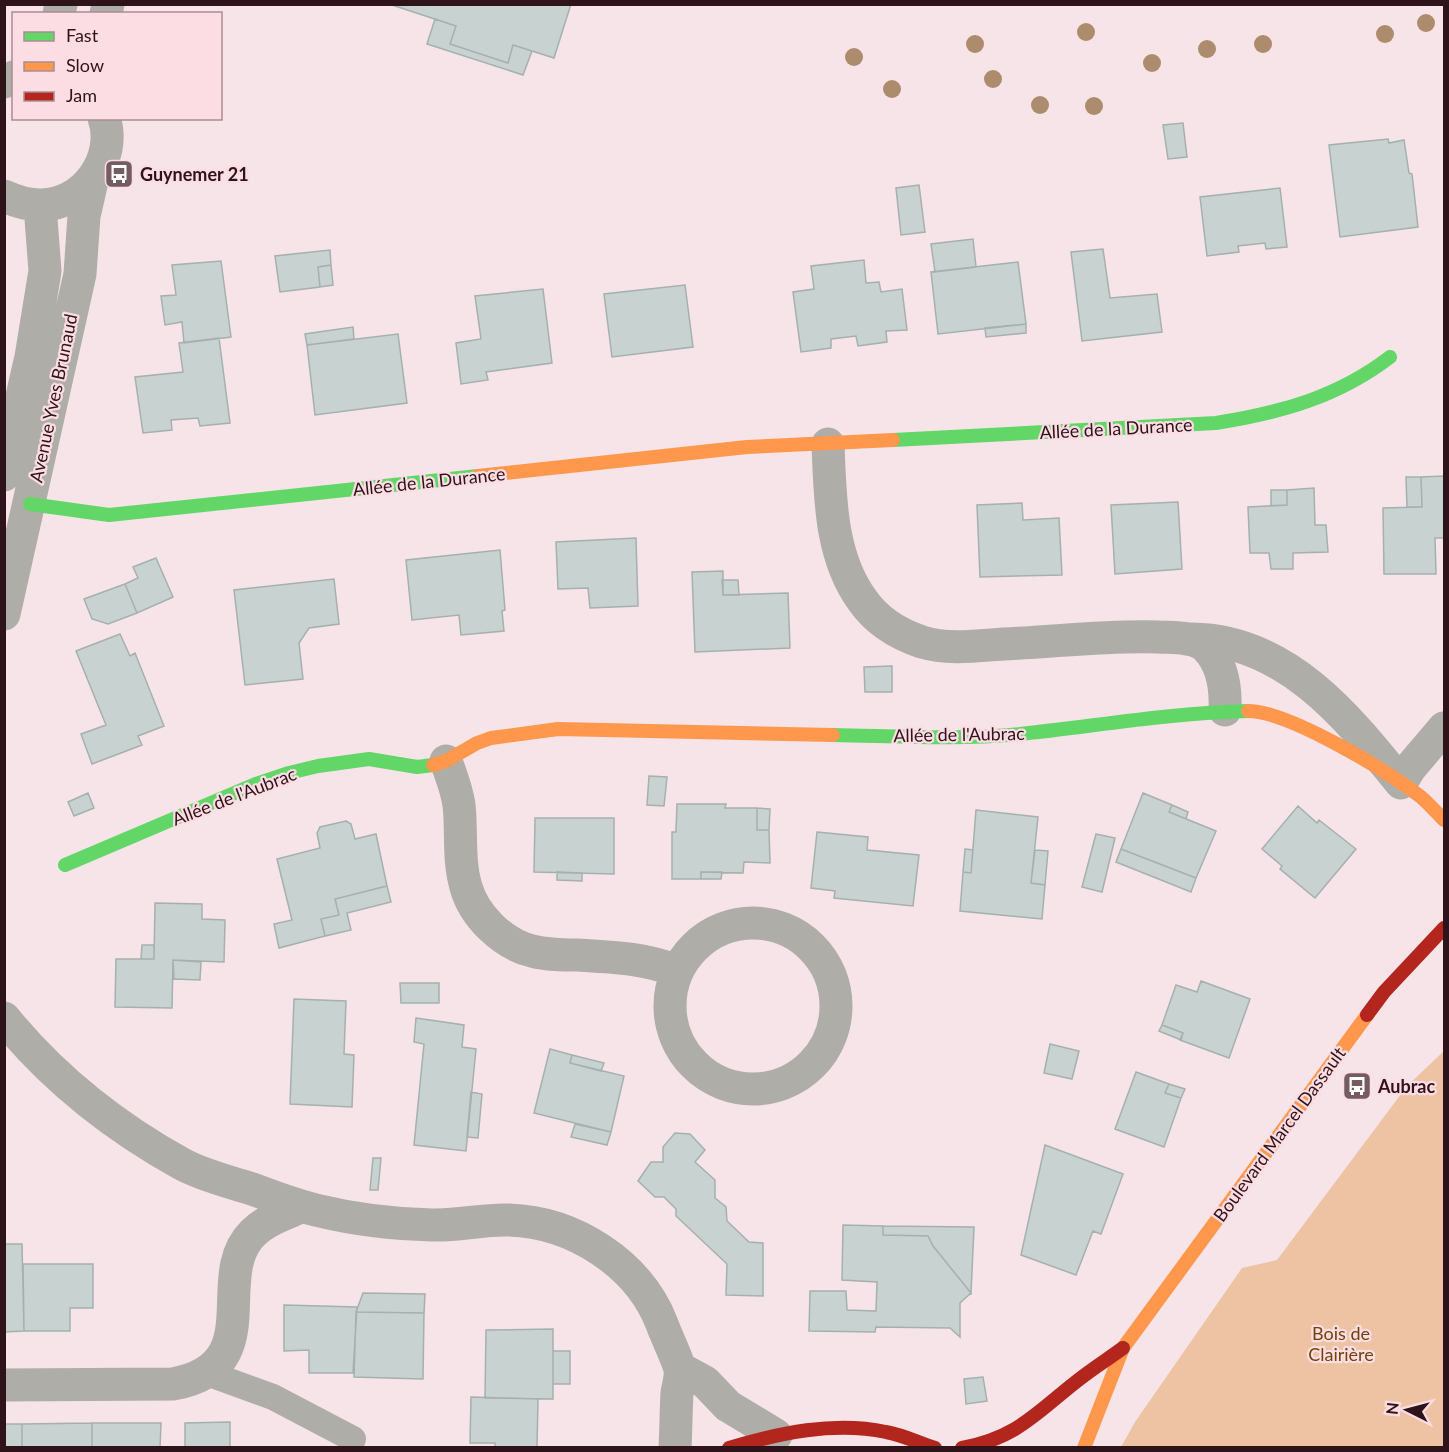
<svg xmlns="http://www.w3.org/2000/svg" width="1449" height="1452" font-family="Lato,sans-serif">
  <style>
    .green { fill: #eec3a4 }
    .building { fill: #c8d2d1; stroke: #a5b0af; stroke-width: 1.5 }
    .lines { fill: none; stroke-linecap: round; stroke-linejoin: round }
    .lane { stroke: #afada7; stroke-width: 26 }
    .street { stroke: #afada7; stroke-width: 33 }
    .fast { stroke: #63d668; stroke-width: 14 }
    .slow { stroke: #ff974d; stroke-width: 14 }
    .jam { stroke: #b3261e; stroke-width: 14 }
    .tree { fill: #ad8b6d }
    .labels { text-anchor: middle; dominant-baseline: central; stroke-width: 4.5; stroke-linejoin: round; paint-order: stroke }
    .poi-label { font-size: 18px; font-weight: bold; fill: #2f131b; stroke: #fddde4; text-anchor: start }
    .street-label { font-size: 18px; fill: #2f131b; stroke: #fddde4 }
    .park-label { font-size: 18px; fill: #724208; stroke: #fddde4 }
  </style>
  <rect width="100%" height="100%" fill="#f6e4e8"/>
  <path class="green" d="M1444,1051V1447H1121L1135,1422L1242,1268L1277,1260L1407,1086Z"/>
  <path class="building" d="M389,4H571L554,58L513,45L508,63L450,44L456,26Z
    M435,19L456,26L450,44L508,63L513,45L532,51L523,75L427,44Z
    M1183,123L1187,157L1168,159L1163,125Z
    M1388,139L1389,143L1404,140L1409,173L1412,174L1418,227L1340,237L1329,145Z
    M919,185L925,232L901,235L896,188Z
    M1280,188L1287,247L1266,249L1265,243L1238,246L1239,252L1207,256L1200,197Z
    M973,239L976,267L935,272L931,244Z
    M1103,249L1110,298L1157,294L1162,332L1082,341L1071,252Z
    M330,250L331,265L318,267L320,287L280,292L275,256Z
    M864,260L866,283L879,282L881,292L902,289L907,330L886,331L887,342L858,346L856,336L831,339V348L801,352L793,292L814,289L811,266Z
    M221,261L231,337L184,343L182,322L165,325L161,296L176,295L172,265Z
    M1018,262L1026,324L938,334L931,272Z
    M331,265L333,285L320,287L318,267Z
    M685,285L693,347L612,357L604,294Z
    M543,289L552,363L486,372L488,380L461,384L456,343L481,339L475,296Z
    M1026,324V333L986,337L985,328Z
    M353,327L354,339L307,345L305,334Z
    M398,334L407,403L315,415L307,345Z
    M219,338L230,423L200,426L198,418L171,420L172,430L143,433L135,377L183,372L179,343Z
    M1444,476V538H1435L1436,574H1384L1383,508L1422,507L1421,477Z
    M1406,477H1421L1422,507H1407Z
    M1314,488L1315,525H1326L1328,552L1293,553V569H1271L1269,553H1250L1248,507L1287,505V490Z
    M1271,490H1287V505L1271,506Z
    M1178,502L1182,569L1115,574L1111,505Z
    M1022,503L1023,520L1059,518L1062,575L980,577L977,505Z
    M636,538L638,606L590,608L588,588L558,589L556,542Z
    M500,550L505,610L502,611L504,631L461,635L459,615L412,620L406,560Z
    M156,558L173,597L137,613L125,584L138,578L133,567Z
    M723,571V595L788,593L790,648L695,652L692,572Z
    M334,579L339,624L309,628L299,643L303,679L245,685L234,590Z
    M722,580H738L739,595H723Z
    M125,584L137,613L108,624L92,619L84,599Z
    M120,634L130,656L135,653L164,726L138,736L142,745L92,764L81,734L106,725L76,651Z
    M892,666V692H865L864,667Z
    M649,776L667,777L664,806L647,805Z
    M88,793L94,808L74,816L68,802Z
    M1143,793L1172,805L1169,812L1216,831L1196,878L1121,849Z
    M677,804H726L725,808H757V830H769L770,863L744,862L743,873L701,872V879H672V832H676Z
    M1172,805L1188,812L1186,819L1169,812Z
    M1298,806L1317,823L1319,820L1356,849L1315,898L1280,869L1282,866L1262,849Z
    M757,808L770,809L769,830H757Z
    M976,810L1038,817L1031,883L1045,885L1042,919L960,911L963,872L971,873Z
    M535,818H614V874L534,872Z
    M346,821L351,824L355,839L376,834L387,886L335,899L339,915L321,919L325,936L279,948L274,924L292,920L277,859L320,848L317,833L320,827Z
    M817,832L868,837L867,850L919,855L913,906L834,898L835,891L811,888Z
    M1096,834L1115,838L1102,892L1082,887Z
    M965,849L973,850L971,873L963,872Z
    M1121,849L1196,878L1191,892L1116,862Z
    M1035,850L1048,851L1045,885L1031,883Z
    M557,872L582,873V881L557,880Z
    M701,872H722L721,879H701Z
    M387,886L391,902L347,913L351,930L325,936L321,919L339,915L335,899Z
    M155,903L202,904V919L225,920L224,962L173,960L172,1008L115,1007L116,959H154Z
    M142,945H154V959H141Z
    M173,960L201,962L200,980L174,979Z
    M1201,981L1250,999L1229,1058L1180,1040L1183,1033L1162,1025L1176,985L1197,992Z
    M400,983H439V1003H401Z
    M294,999L346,1001L344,1054L354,1055L352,1107L290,1104Z
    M416,1018L464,1025L462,1047L476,1049L466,1151L414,1145L424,1044L414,1042Z
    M1162,1025L1183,1033L1181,1040L1159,1031Z
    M1050,1044L1079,1051L1072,1079L1044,1073Z
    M550,1049L572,1055L570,1063L624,1076L611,1132L534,1113Z
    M572,1055L604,1063L601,1071L570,1063Z
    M1136,1072L1169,1084L1165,1093L1181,1098L1164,1147L1115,1129Z
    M1169,1084L1185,1089L1181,1098L1165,1093Z
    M471,1092L482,1094L478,1138L467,1137Z
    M575,1124L611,1132L607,1145L571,1137Z
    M675,1133L690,1134L705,1150L695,1162L715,1180V1198L726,1207L727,1221L749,1242L763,1243V1296L726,1295L727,1264L676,1216V1209L664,1197H655L638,1181L651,1162H663V1147Z
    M1045,1145L1123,1174L1101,1234L1093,1231L1076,1275L1021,1255Z
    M373,1158H381L378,1190H370Z
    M843,1225L883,1226V1235L928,1236L933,1246L971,1293L960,1303V1337L950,1328L876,1327L875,1332L809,1331L810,1291H846L847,1310L876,1311L877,1282L842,1280Z
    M883,1226L974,1227L971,1293L933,1246L928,1236L883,1235Z
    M4,1244H22L24,1331L4,1332Z
    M23,1264H93V1308H70V1331H24Z
    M363,1293L425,1294L424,1313L356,1312Z
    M284,1305L357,1307L353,1373H309V1350L284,1351Z
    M356,1312L424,1313L423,1379L354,1377Z
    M553,1329V1399L485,1398L486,1330Z
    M553,1351H570V1384H553Z
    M983,1377L987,1401L966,1404L964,1379Z
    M471,1397L538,1399L537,1448H495V1443H470Z
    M230,1422V1448H160L185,1447V1423Z
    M92,1423V1448H22V1424Z
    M92,1423H161L160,1448H92Z
    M4,1424H22V1448H4Z"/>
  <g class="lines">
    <path class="lane" d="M207,1373L273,1397L353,1439"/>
    <path class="street" d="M59,14L61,4
      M106,14L108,4
      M4,82L14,77
      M4,196C15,201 28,205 40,205C83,206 118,159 104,118
      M828,444C830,496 830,557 863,601C877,621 898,634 922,642C948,650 976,646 1003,644C1054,642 1107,635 1158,637C1173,638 1194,636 1206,647C1223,664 1226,688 1225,710
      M4,475L31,357L45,271L40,206
      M4,614L80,274L84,216L92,181
      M1192,639C1286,640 1347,716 1401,783L1410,768L1444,728
      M446,761C451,775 457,790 459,805C462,832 458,860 466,887C474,916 503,944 532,951C547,955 563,955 578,955C612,957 645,958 677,971
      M670 1006a83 83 0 1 1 166 0a83 83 0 1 1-166 0Z
      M4,1018C53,1078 115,1127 182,1164C204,1176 231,1182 255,1190C276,1198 297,1206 320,1211C357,1220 394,1224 432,1225C458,1226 483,1219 509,1220C574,1222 639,1264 662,1324C665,1333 680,1365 680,1370C681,1378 678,1386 677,1393C676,1411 676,1429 675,1448
      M681,1369L705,1382L728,1406L776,1435
      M4,1385L173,1384C271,1366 208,1277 253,1233C266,1220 285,1214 301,1207"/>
    <path class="fast" d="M893,440L1216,423C1280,413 1338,397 1390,357
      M30,504L109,515L478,476
      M833,735C895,736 958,740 1020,734C1096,726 1171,713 1248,711
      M65,865L256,784L289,773L318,766L369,759L417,767L433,765"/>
    <path class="slow" d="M478,476L747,447L893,440
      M1248,711C1289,711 1387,771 1421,797C1429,804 1436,812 1444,820
      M433,765L446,761L477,743L491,738L558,729L833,735
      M1084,1448L1123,1348L1367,1015"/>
    <path class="jam" d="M1367,1015L1384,992L1444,928
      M729,1448C779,1433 834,1421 886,1432C903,1435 919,1443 935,1448
      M962,1448C1017,1438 1036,1413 1077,1381C1092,1369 1108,1359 1123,1348"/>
  </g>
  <g class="tree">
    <circle cx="1426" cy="23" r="9"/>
    <circle cx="1086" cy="32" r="9"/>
    <circle cx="1385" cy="34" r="9"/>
    <circle cx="975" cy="44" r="9"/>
    <circle cx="1263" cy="44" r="9"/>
    <circle cx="1207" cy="49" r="9"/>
    <circle cx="854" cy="57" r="9"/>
    <circle cx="1152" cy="63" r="9"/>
    <circle cx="993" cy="79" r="9"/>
    <circle cx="892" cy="89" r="9"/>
    <circle cx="1040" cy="105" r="9"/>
    <circle cx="1094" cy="106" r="9"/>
  </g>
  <defs>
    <g id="bus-square" transform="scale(1.5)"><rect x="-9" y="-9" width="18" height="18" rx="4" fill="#755c63" stroke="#fddde4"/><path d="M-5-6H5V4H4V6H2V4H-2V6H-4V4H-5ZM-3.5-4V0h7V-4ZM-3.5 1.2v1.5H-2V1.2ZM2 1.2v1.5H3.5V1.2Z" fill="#fff"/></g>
  </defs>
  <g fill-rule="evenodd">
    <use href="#bus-square" x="119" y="174"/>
    <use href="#bus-square" x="1357" y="1086"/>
  </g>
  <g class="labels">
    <g class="poi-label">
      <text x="140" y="174">Guynemer 21</text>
      <text x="1378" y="1086">Aubrac</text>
    </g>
    <g class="street-label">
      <text transform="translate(53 398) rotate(-78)">Avenue Yves Brunaud</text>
      <text transform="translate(1116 428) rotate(-3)">Allée de la Durance</text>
      <text transform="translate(429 481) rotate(-6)">Allée de la Durance</text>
      <text transform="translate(959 734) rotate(-1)">Allée de l'Aubrac</text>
      <text transform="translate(234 796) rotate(-21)">Allée de l'Aubrac</text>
      <text transform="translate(1279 1134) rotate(-54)">Boulevard Marcel Dassault</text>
    </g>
    <g class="park-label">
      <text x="1341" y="1333">Bois de<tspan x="1341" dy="21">Clairière</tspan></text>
    </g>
  </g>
  <rect width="1449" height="1452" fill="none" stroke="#2f131b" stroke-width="12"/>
  <rect x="12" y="12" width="210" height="108" fill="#fddde4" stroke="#ab8c94" stroke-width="1.5"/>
  <rect x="24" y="32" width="30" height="9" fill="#63d668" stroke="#ab8c94" stroke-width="1.5"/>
  <text x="66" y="42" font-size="18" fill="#2f131b">Fast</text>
  <rect x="24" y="62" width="30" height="9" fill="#ff974d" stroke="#ab8c94" stroke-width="1.5"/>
  <text x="66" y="72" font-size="18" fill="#2f131b">Slow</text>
  <rect x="24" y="92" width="30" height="9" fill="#b3261e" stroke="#ab8c94" stroke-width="1.5"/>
  <text x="66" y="102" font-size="18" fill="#2f131b">Jam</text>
  <g transform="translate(1407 1410) rotate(276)" stroke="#fddde4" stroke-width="4.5" paint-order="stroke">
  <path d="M0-4.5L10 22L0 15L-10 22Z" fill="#2f131b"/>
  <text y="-9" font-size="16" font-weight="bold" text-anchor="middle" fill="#2f131b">N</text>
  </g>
</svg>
